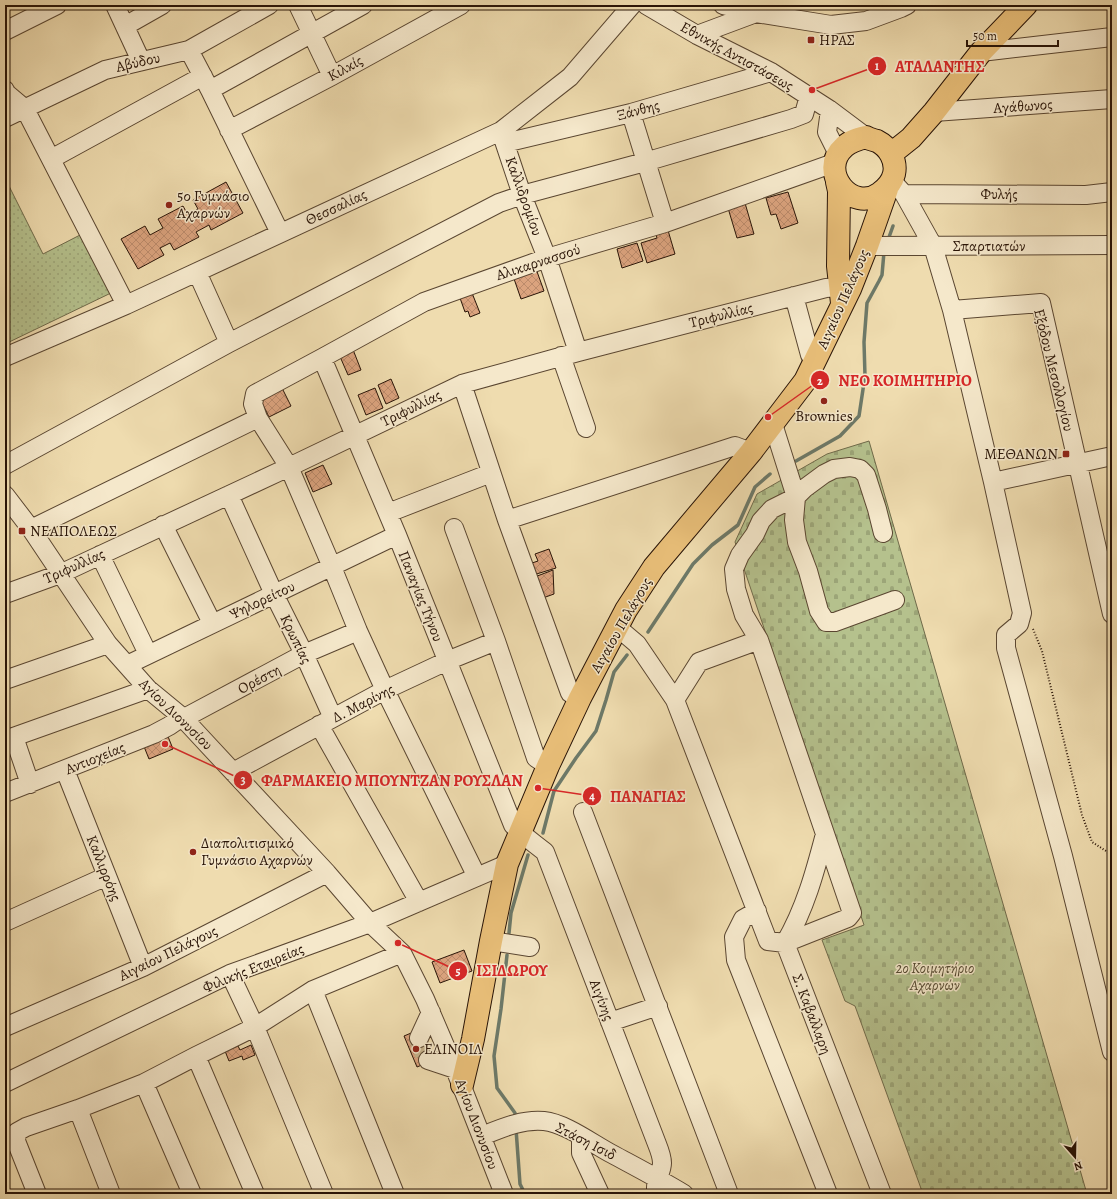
<svg xmlns="http://www.w3.org/2000/svg" width="1117" height="1199" font-family="Alegreya,serif">
  <style>
    .green { fill: url(#green-dots); stroke: #6f6a4a }
    .cemetery { fill: url(#cemetery-stones); stroke: #6f6a4a }
    .lines { fill: none; stroke-linecap: round; stroke-linejoin: round }
    .stream { stroke: #6d7968; stroke-width: 3.5 }
    .building { fill: url(#building-cross-hatch); stroke: #291407 }
    .minor-tunnel { stroke: #c7b48d; stroke-width: 18; stroke-dasharray: 18 9; stroke-linecap: butt }
    .minor-casing { stroke: #5a4631; stroke-width: 20 }
    .major-casing { stroke: #291407; stroke-width: 24 }
    .path { stroke: #291407; stroke-width: 2; stroke-dasharray: 1 2; stroke-linecap: butt }
    .minor { stroke: #f5e8cb; stroke-width: 18 }
    .major { stroke: #e8be78; stroke-width: 22 }
    .poi-dot { fill: #8f2418; stroke: #f5e8cb; stroke-width: 1.5 }
    .labels { text-anchor: middle; dominant-baseline: central; stroke-width: 3; stroke-linejoin: round; paint-order: stroke }
    .poi-label { font-size: 15px; fill: #291407; stroke: #f5e8cb; text-anchor: start }
    .street-label { font-size: 15px; fill: #291407; stroke: #f5e8cb }
    .park-label { font-size: 15px; font-style: italic; fill: #53482f; stroke: #f5e8cb }
    .leader { fill: none; stroke: #d62828; stroke-width: 1.5 }
    .callout-dot { fill: #d62828; stroke: #f5e8cb; stroke-width: 1.5 }
    .mark-label { font-size: 12px; text-anchor: middle; font-weight: bold; fill: #fff }
    .callout-label { font-size: 16px; text-anchor: middle; font-weight: bold; fill: #d62828; stroke: #f5e8cb; stroke-width: 3; stroke-linejoin: round; paint-order: stroke }
  </style>
  <defs>
    <pattern id="green-dots" width="8" height="8" patternUnits="userSpaceOnUse"><rect width="8" height="8" fill="#b5c18d"/><path d="M2 2h.1M6 6h.1" fill="none" stroke="#9ca578" stroke-width="1.8" stroke-linecap="round"/></pattern>
    <pattern id="cemetery-stones" width="16" height="16" patternUnits="userSpaceOnUse"><rect width="16" height="16" fill="#b5c18d"/><path d="M2 7V4a2 2 0 0 1 4 0v3zM10 15v-3a2 2 0 0 1 4 0v3z" fill="#9ca578"/></pattern>
    <pattern id="building-cross-hatch" width="8" height="8" patternUnits="userSpaceOnUse"><rect width="8" height="8" fill="#dba37e"/><path d="M0 0l8 8M0 8l8-8" fill="none" stroke="#bc8b6b"/></pattern>
  </defs>
  <rect width="100%" height="100%" fill="#efdcaf"/>
  <filter id="stains"><feTurbulence type="fractalNoise" baseFrequency=".005" numOctaves="4"/><feColorMatrix values="0 0 0 0 .2 0 0 0 0 .09 0 0 0 0 .02 0 0 0 .5 -.17"/></filter>
  <radialGradient id="worn" r=".72"><stop offset=".6" stop-color="#630" stop-opacity="0"/><stop offset="1" stop-color="#630" stop-opacity=".3"/></radialGradient>
  <path class="green" d="M5,178L43,254L82,234L113,292L5,344Z"/>
  <path class="cemetery" d="M869,441L1087,1194H923L855,1006L845,1001L822,940L864,925L735,542L757,494L827,454Z"/>
  <g class="lines">
    <path class="stream" d="M888,240L893,226
      M796,461L840,436L859,416L865,376L864,342L867,303L879,281L882,275L884,252
      M648,632L693,564L712,545L738,525L755,487L770,474
      M543,833L554,791L576,758L596,731L606,700L614,672L627,655
      M509,933L511,913L528,855
      M507,955L501,1009L494,1056L497,1088L515,1113V1118
      M516,1129L520,1184L525,1194"/>
  </g>
  <path class="building" d="M226,182L243,213L211,230L209,225L196,232L199,237L174,250L170,243L160,248L164,255L138,269L121,239L145,226L150,235L163,228L158,219L183,206L188,215L198,209L193,200Z
    M788,192L798,223L781,229L776,214L771,215L766,198Z
    M745,203L754,234L737,238L728,208Z
    M667,227L675,254L647,263L641,243L657,238L655,231Z
    M637,243L643,261L622,268L617,249Z
    M535,266L544,291L521,299L512,273Z
    M472,293L480,313L470,317L468,311L465,312L460,298Z
    M352,347L361,370L348,375L338,352Z
    M391,379L399,398L386,404L378,385Z
    M281,386L291,406L269,417L259,397Z
    M375,388L383,408L366,415L358,395Z
    M323,465L332,484L313,492L305,473Z
    M549,549L556,568L530,576L526,565L538,561L535,554Z
    M553,570L554,594L540,599L532,578Z
    M167,734L173,749L149,759L143,744Z
    M464,950L472,971L440,983L432,962Z
    M416,1031L429,1062L417,1067L404,1036Z
    M251,1045L255,1055L243,1060L242,1056L229,1061L225,1051L238,1046L240,1050Z"/>
  <g class="lines">
    <path class="minor-tunnel" d="M419,1038L418,1040L426,1059L428,1060"/>
    <g class="minor-casing">
      <path id="minor" d="M115,5L141,61
        M298,5L332,76
        M646,5L697,35L771,72L830,110L866,137
        M723,5L756,13L831,25L866,21L901,8L907,5
        M125,26L162,5
        M5,31L57,5
        M697,35L756,13L758,12
        M189,50L210,90L280,233
        M981,52L1112,37
        M5,90L6,93L25,109L126,305
        M210,90L363,5
        M830,110L827,132L838,154
        M934,112L1112,99
        M631,113L665,223
        M5,118L105,70L189,50L269,5
        M229,130L332,76L461,5
        M501,132L522,195L547,258L578,352
        M505,143L631,113L771,72
        M51,159L203,76
        M892,181L904,194L933,246L952,310L993,482L1022,613L1019,624L1006,635V648L1063,856L1112,1052
        M904,194L1086,195L1112,192
        M867,246L1112,245
        M197,272L229,343
        M794,296L810,355L816,358
        M952,310L1041,303L1112,614
        M561,356L586,428
        M5,357L126,305L501,131L570,77L632,5
        M322,358L397,535L513,825C522,835 534,843 545,852L657,1144C659,1149 662,1157 662,1163C662,1173 653,1183 657,1194
        M462,384L507,520L570,693L580,698
        M773,424L796,497L794,520L797,542L808,571L819,611L826,622H835L895,600
        M5,465L229,343L499,203L522,195L645,162L791,119L804,114L809,96
        M993,482L1112,456
        M5,495L31,529L108,644L148,689L182,717L327,873L370,923L402,953L425,999L455,1069L504,1194
        M229,495L274,594L304,654L333,718
        M388,513L491,473
        M507,520L735,446L751,452
        M163,525L212,623
        M454,528L496,641L536,758L548,766
        M31,529L258,418
        M100,555L148,654
        M5,594L60,574L289,467L462,384L578,352L826,288L840,287
        M617,627L637,644L675,700
        M759,640L852,913L848,918L785,943L768,941L675,700L699,662Z
        M759,640L744,615L736,589L734,569L740,555L755,534L761,521L772,509L796,497L805,488L824,474L834,469L850,467L860,469L866,475L877,509L883,533
        M127,665L397,535
        M5,680L108,644
        M319,725L419,902
        M14,737L30,784
        M5,740L148,689
        M65,770L143,967
        M233,772L385,690L447,661L496,641
        M5,793L154,734L169,726L182,717L188,716L304,654L358,631
        M583,812L729,1194
        M825,834C815,872 805,909 785,943L882,1194
        M477,877L385,690L358,631L332,567L289,467L258,418L253,404L255,394L322,358L424,302L547,258L665,223L834,163
        M757,911L743,919L734,937L736,960L828,1194
        M5,922L107,876
        M491,941L530,947
        M230,974L255,1027L324,1194
        M313,990L395,1194
        M610,1022L658,1006
        M5,1027L143,967L327,873
        M419,1038L431,1012
        M196,1056L255,1194
        M428,1060L455,1069
        M5,1083L230,974L370,923L507,864
        M144,1083L192,1194
        M78,1109L111,1194
        M482,1136C502,1128 522,1119 544,1121C565,1123 593,1144 612,1154C636,1167 661,1180 684,1194
        M581,1137V1153L600,1194
        M37,1194L16,1141L17,1132L26,1127L78,1109L144,1083L196,1056L255,1027L313,990L402,953"/>
    </g>
    <g class="major-casing">
      <path id="major" d="M866,137C869,139 873,140 877,141C889,147 897,161 894,174C892,183 887,188 880,193C852,214 817,171 844,147C850,141 858,139 866,137Z
        M891,154L911,138L934,112L981,52L1026,5
        M837,182L839,191L838,266L842,303
        M462,1085L473,1039L491,941L507,864L548,766L580,698L626,610L654,567L751,452L805,381L850,289L867,246L887,189"/>
    </g>
    <path class="path" d="M1033,629L1042,651L1082,815L1092,842L1106,851L1112,857"/>
    <use href="#minor" class="minor"/>
    <use href="#major" class="major"/>
  </g>
  <g class="poi-dot">
    <rect x="807" y="36" width="8" height="8" rx="2"/>
    <circle cx="169" cy="205" r="4"/>
    <circle cx="824" cy="401" r="4"/>
    <rect x="1062" y="450" width="8" height="8" rx="2"/>
    <rect x="18" y="527" width="8" height="8" rx="2"/>
    <circle cx="193" cy="852" r="4"/>
    <circle cx="416" cy="1049" r="4"/>
  </g>
  <g class="labels">
    <g class="poi-label">
      <text x="819" y="40">ΗΡΑΣ</text>
      <text x="177" y="196">5ο Γυμνάσιο<tspan x="177" dy="17">Αχαρνών</tspan></text>
      <text x="824" y="416" text-anchor="middle">Brownies</text>
      <text x="1058" y="454" text-anchor="end">ΜΕΘΑΝΩΝ</text>
      <text x="30" y="531">ΝΕΑΠΟΛΕΩΣ</text>
      <text x="201" y="843">Διαπολιτισμικό<tspan x="201" dy="17">Γυμνάσιο Αχαρνών</tspan></text>
      <text x="424" y="1049">ΕΛΙΝΟΙΛ</text>
    </g>
    <g class="street-label">
      <text transform="translate(737 56) rotate(29)">Εθνικής Αντιστάσεως</text>
      <text transform="translate(138 62) rotate(-13)">Αβύδου</text>
      <text transform="translate(345 68) rotate(-29)">Κιλκίς</text>
      <text transform="translate(1023 106) rotate(-4)">Αγάθωνος</text>
      <text transform="translate(638 110) rotate(-15)">Ξάνθης</text>
      <text x="999" y="194">Φυλής</text>
      <text transform="translate(524 196) rotate(70)">Καλλιδρομίου</text>
      <text transform="translate(336 207) rotate(-25)">Θεσσαλίας</text>
      <text x="989" y="246">Σπαρτιατών</text>
      <text transform="translate(538 262) rotate(-18)">Αλικαρνασσού</text>
      <text transform="translate(843 299) rotate(-66)">Αιγαίου Πελάγους</text>
      <text transform="translate(721 315) rotate(-14)">Τριφυλλίας</text>
      <text transform="translate(1054 370) rotate(76)">Εξόδου Μεσολλογίου</text>
      <text transform="translate(411 408) rotate(-26)">Τριφυλλίας</text>
      <text transform="translate(74 566) rotate(-24)">Τριφυλλίας</text>
      <text transform="translate(421 596) rotate(68)">Παναγίας Τήνου</text>
      <text transform="translate(262 600) rotate(-25)">Ψηλορείτου</text>
      <text transform="translate(621 625) rotate(-60)">Αιγαίου Πελάγους</text>
      <text transform="translate(296 639) rotate(64)">Κρωπίας</text>
      <text transform="translate(259 679) rotate(-28)">Ορέστη</text>
      <text transform="translate(363 703) rotate(-27)">Δ. Μαρίνης</text>
      <text transform="translate(176 714) rotate(44)">Αγίου Διονυσίου</text>
      <text transform="translate(95 758) rotate(-22)">Αντιοχείας</text>
      <text transform="translate(104 868) rotate(68)">Καλλιρρόης</text>
      <text transform="translate(168 953) rotate(-26)">Αιγαίου Πελάγους</text>
      <text transform="translate(253 968) rotate(-22)">Φιλικής Εταιρείας</text>
      <text transform="translate(602 1000) rotate(69)">Αιγίνης</text>
      <text transform="translate(812 1014) rotate(69)">Σ. Καβαλλαρη</text>
      <text transform="translate(477 1124) rotate(69)">Αγίου Διονυσίου</text>
      <text transform="translate(586 1141) rotate(27)">Στάση Ισιδ</text>
    </g>
    <g class="park-label">
      <text x="935" y="968">2ο Κοιμητήριο<tspan x="935" dy="17">Αχαρνών</tspan></text>
    </g>
  </g>
  <path class="leader" d="M812 90L877 66M768 417L820 380M165 744L243 780M538 788L592 796M398 943L458 971"/>
  <g class="callout-dot">
    <circle cx="812" cy="90" r="4"/>
    <circle cx="768" cy="417" r="4"/>
    <circle cx="165" cy="744" r="4"/>
    <circle cx="538" cy="788" r="4"/>
    <circle cx="398" cy="943" r="4"/>
    <circle cx="877" cy="66" r="10"/>
    <circle cx="820" cy="380" r="10"/>
    <circle cx="243" cy="780" r="10"/>
    <circle cx="592" cy="796" r="10"/>
    <circle cx="458" cy="971" r="10"/>
  </g>
  <g class="mark-label">
    <text x="877" y="70">1</text>
    <text x="820" y="385">2</text>
    <text x="243" y="784">3</text>
    <text x="592" y="800">4</text>
    <text x="458" y="975">5</text>
  </g>
  <g class="callout-label">
    <text x="940" y="72">ΑΤΑΛΑΝΤΗΣ</text>
    <text x="905" y="386">ΝΕΟ ΚΟΙΜΗΤΗΡΙΟ</text>
    <text x="392" y="786">ΦΑΡΜΑΚΕΙΟ ΜΠΟΥΝΤΖΑΝ ΡΟΥΣΛΑΝ</text>
    <text x="648" y="802">ΠΑΝΑΓΙΑΣ</text>
    <text x="512" y="976">ΙΣΙΔΩΡΟΥ</text>
  </g>
  <rect width="1117" height="1199" fill="none" stroke="#efdcaf" stroke-width="20"/>
  <rect x="6" y="6" width="1105" height="1187" fill="none" stroke="#291407" stroke-width="2"/>
  <rect x="10" y="10" width="1097" height="1179" fill="none" stroke="#291407"/>
  <g transform="translate(1075 1157) rotate(160)" stroke="#f5e8cb" stroke-width="3" paint-order="stroke">
  <path d="M0-3L7 15L0 10L-7 15Z" fill="#291407"/>
  <text y="-6" font-size="11" font-weight="bold" text-anchor="middle" fill="#291407">N</text>
  </g>
  <path d="M967 40v6h91v-6" fill="none" stroke="#291407" stroke-width="2"/>
  <text x="973" y="40" font-size="12" fill="#291407" stroke="#f5e8cb" stroke-width="3" paint-order="stroke">50 m</text>
  <rect width="100%" height="100%" filter="url(#stains)"/>
  <rect width="100%" height="100%" fill="url(#worn)"/>
</svg>
